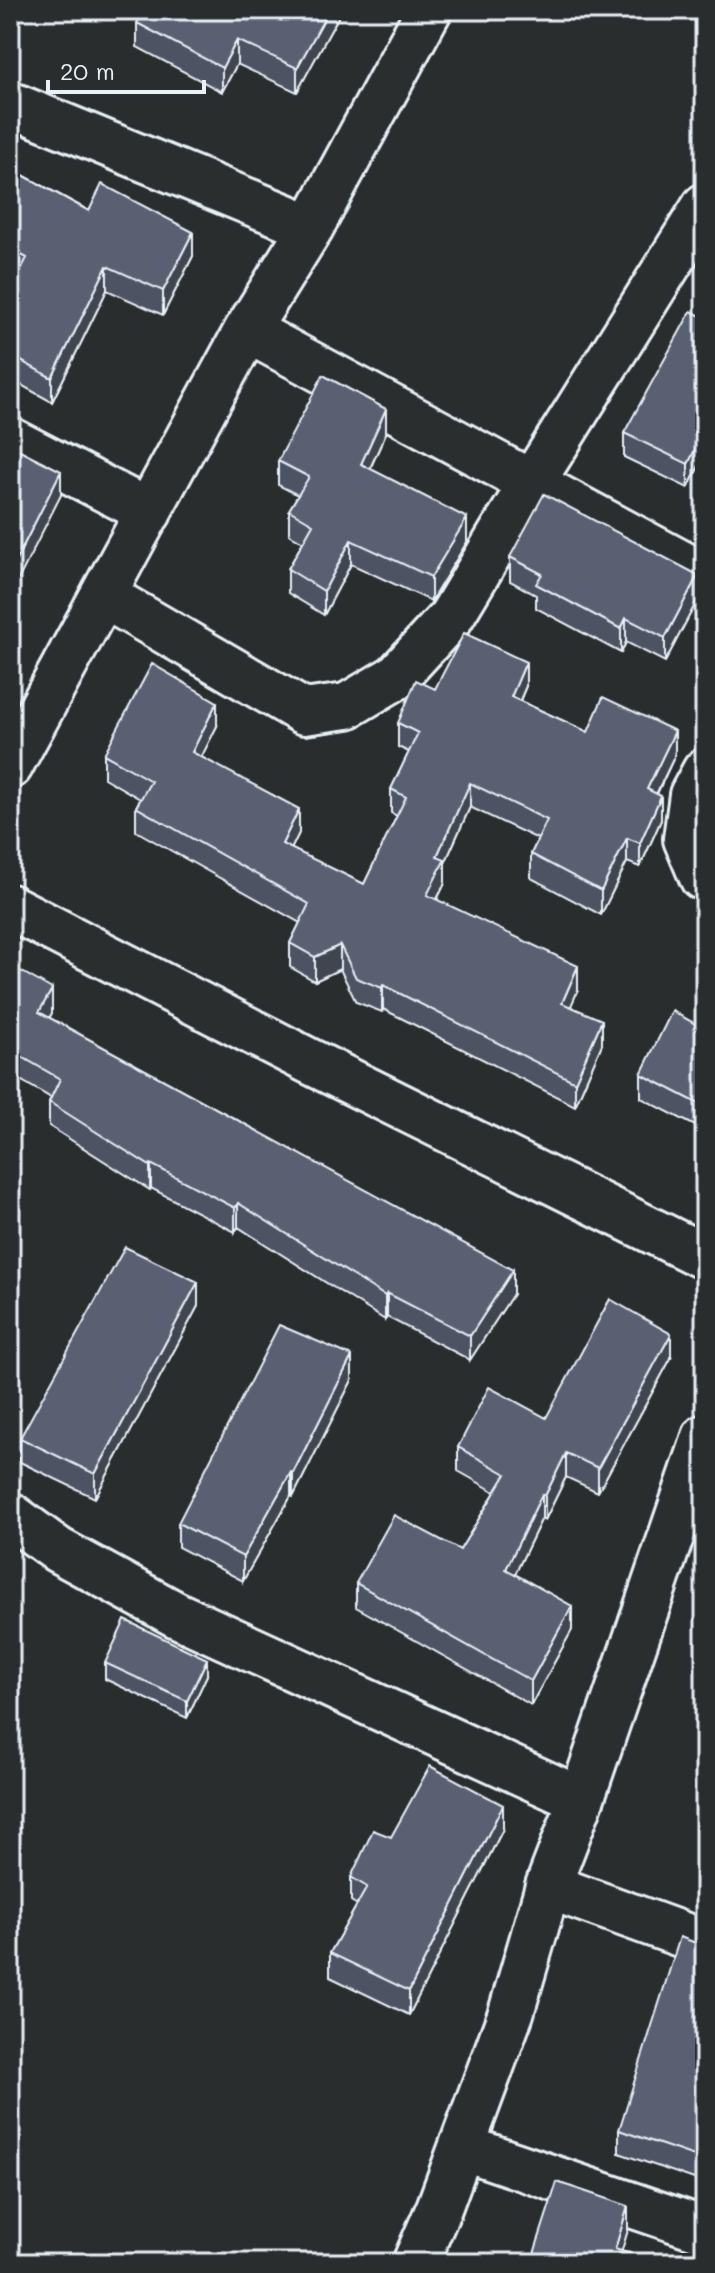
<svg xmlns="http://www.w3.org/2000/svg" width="715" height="2273" font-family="Mali,sans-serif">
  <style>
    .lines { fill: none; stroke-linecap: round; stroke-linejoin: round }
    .minor-casing { stroke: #e8f1f8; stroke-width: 50 }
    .minor { stroke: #2a2d2e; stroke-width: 44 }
    .wall { fill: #4d5362; stroke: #e8f1f8; stroke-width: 2 }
    .shaded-wall { fill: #3f4450; stroke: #e8f1f8; stroke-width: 2 }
    .building { fill: #5a6172; stroke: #e8f1f8; stroke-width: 2 }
  </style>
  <rect width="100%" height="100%" fill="#2a2d2e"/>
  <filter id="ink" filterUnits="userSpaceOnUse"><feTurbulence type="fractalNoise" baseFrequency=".0125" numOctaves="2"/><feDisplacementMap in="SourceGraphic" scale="16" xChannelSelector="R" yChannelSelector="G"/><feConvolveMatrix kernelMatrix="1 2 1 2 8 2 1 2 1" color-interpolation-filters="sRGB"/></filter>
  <g filter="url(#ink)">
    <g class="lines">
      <g class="minor-casing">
        <path id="minor" d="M10,104L311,227
          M247,330L705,576
          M10,440L149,512
          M103,595L304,712L347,706L396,677L451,617L531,484L705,206
          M10,766L247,330L311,227L429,10
          M705,771L692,795L686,839L702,877L705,878
          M10,907L309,1061L705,1257
          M10,1515L58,1550L177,1615L581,1800
          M548,1886L705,1943
          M462,2147L705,2230
          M415,2263L439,2208L511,2013L548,1886L581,1800L705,1437"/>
      </g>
      <use href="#minor" class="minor"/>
    </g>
    <path class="wall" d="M342,10L297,92L237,64L222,92L137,47V23Z
      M10,168L89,211L193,256L163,315L107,290L52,402L10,379V291L17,277L10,273Z
      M705,318V454L688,488L624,457V433Z
      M386,433L370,469L467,542L431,601L351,564L324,615L288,593V569L303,542L289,534V510L298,495L278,485V461Z
      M510,557L698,599L665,662L626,642L621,653L536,608V595L510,581Z
      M526,686L520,701L588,732L675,755L657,794L661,820L640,867L627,862L601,915L531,878V854L538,839L470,807L445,863V883L437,900L578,990L570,1006L602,1044L575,1106L383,1009L382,1012L356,1002L340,969L315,981L290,967V943L300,923L136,831V807L140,799L104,778V754L217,726L201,757L299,833L291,849L364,884L397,816L391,813V789L409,752L398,747V723L435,689Z
      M10,965L52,1013L49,1018L513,1294L470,1360L387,1317L385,1320L238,1227L235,1232L151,1188L150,1190L49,1126V1102L51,1098L10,1074Z
      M705,1029V1131L641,1098V1074Z
      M198,1306L95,1498L20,1462V1438Z
      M671,1358L598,1492L566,1477L545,1520L542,1518L515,1574L572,1630L531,1705L356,1607V1583L460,1550L495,1492L458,1471V1447L546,1418Z
      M352,1380L293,1497L291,1496L243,1581L178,1547V1523Z
      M105,1663L207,1675L187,1718L105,1679Z
      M503,1829L409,2015L330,1977V1953L357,1905L351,1901V1877L391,1837Z
      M705,1868V1916L698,1914V1891Z
      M696,1943L705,1944V2157L697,2180L619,2153V2130Z"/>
    <path class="shaded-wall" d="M329,10H342L297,92V68Z
      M237,40V64L222,92V68Z
      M193,232V256L163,315V291Z
      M107,266V290L52,402V378Z
      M386,409V433L361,488V464Z
      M705,430V454L688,488V464Z
      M61,471V495L10,596V572Z
      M467,518V542L431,601V577Z
      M351,540V564L324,615V591Z
      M698,575V599L665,662V638Z
      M626,618V642L621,653V629Z
      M526,662V686L511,721V697Z
      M217,702V726L192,776V752Z
      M675,731V755L647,813V789Z
      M470,783V807L445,863V883L427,919V895L437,856Z
      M661,796V820L640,867V843Z
      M299,809V833L282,868V844Z
      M627,838V862L601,915V891Z
      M340,945V969L315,981V957Z
      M578,966V990L562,1027V1003Z
      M383,985V1009L382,1012V988Z
      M52,989V1013L39,1036V1012Z
      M602,1020V1044L575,1106V1082Z
      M151,1164V1188L150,1190V1166Z
      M238,1203V1227L235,1232V1208Z
      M513,1270V1294L470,1360V1336Z
      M198,1282V1306L95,1498V1474Z
      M387,1293V1317L385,1320V1296Z
      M671,1334V1358L598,1492V1468Z
      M352,1356V1380L293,1497V1473Z
      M566,1453V1477L545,1520V1496Z
      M291,1472V1496L243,1581V1557Z
      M542,1494V1518L506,1593V1569Z
      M572,1606V1630L531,1705V1681Z
      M207,1659V1675L187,1718V1701Z
      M503,1805V1829L409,2015V1991Z
      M705,2134V2157L697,2180V2157Z
      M628,2206V2230L618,2263L615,2249Z"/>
    <path class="building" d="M144,10H329L297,68L237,40L222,68L137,23Z
      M10,168L89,211L102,184L193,232L163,291L107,266L52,378L10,355V291L27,258L10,249Z
      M691,311L705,318V430L688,464L624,433Z
      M323,375L386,409L361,464L467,518L431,577L351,540L324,591L288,569L313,524L289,510L309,477L278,461Z
      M10,445L61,471L10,572Z
      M544,494L698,575L665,638L626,618L621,629L536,584L542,574L510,557Z
      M464,633L526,662L511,697L588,732L603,697L675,731L647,789L661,796L640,843L627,838L601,891L531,854L547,820L470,783L437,856L445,859L427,895L578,966L562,1003L602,1020L575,1082L383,985L382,988L356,978L340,945L315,957L290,943L309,904L136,807L151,781L104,754L152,664L217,702L192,752L299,809L282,844L364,884L406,797L391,789L418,733L398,723L416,680L435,689Z
      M10,965L52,989L39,1012L513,1270L470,1336L387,1293L385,1296L238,1203L235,1208L151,1164L150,1166L49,1102L60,1079L10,1050Z
      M672,1011L705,1029V1107L641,1074Z
      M125,1247L198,1282L95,1474L20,1438Z
      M610,1299L671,1334L598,1468L566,1453L545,1496L542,1494L506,1569L572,1606L531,1681L356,1583L394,1515L460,1550L506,1474L458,1447L489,1387L546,1418Z
      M279,1325L352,1356L293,1473L291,1472L243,1557L178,1523Z
      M125,1620L207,1659L187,1701L105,1663Z
      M430,1766L503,1805L409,1991L330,1953L367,1887L351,1877L373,1830L391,1837Z
      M705,1868V1893L698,1891Z
      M680,1937L696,1943L705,1944V2134L697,2157L619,2130Z
      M557,2182L628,2206L615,2249L658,2263H531Z"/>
  </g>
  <rect width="715" height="2273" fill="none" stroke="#2a2d2e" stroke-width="40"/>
  <rect x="20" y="20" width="675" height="2233" fill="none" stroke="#e8f1f8" stroke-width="3" filter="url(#ink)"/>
  <path d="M48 80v12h156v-12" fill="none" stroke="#e8f1f8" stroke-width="4"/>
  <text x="60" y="80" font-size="24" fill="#e8f1f8" stroke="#2a2d2e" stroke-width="6" paint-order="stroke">20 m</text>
</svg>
